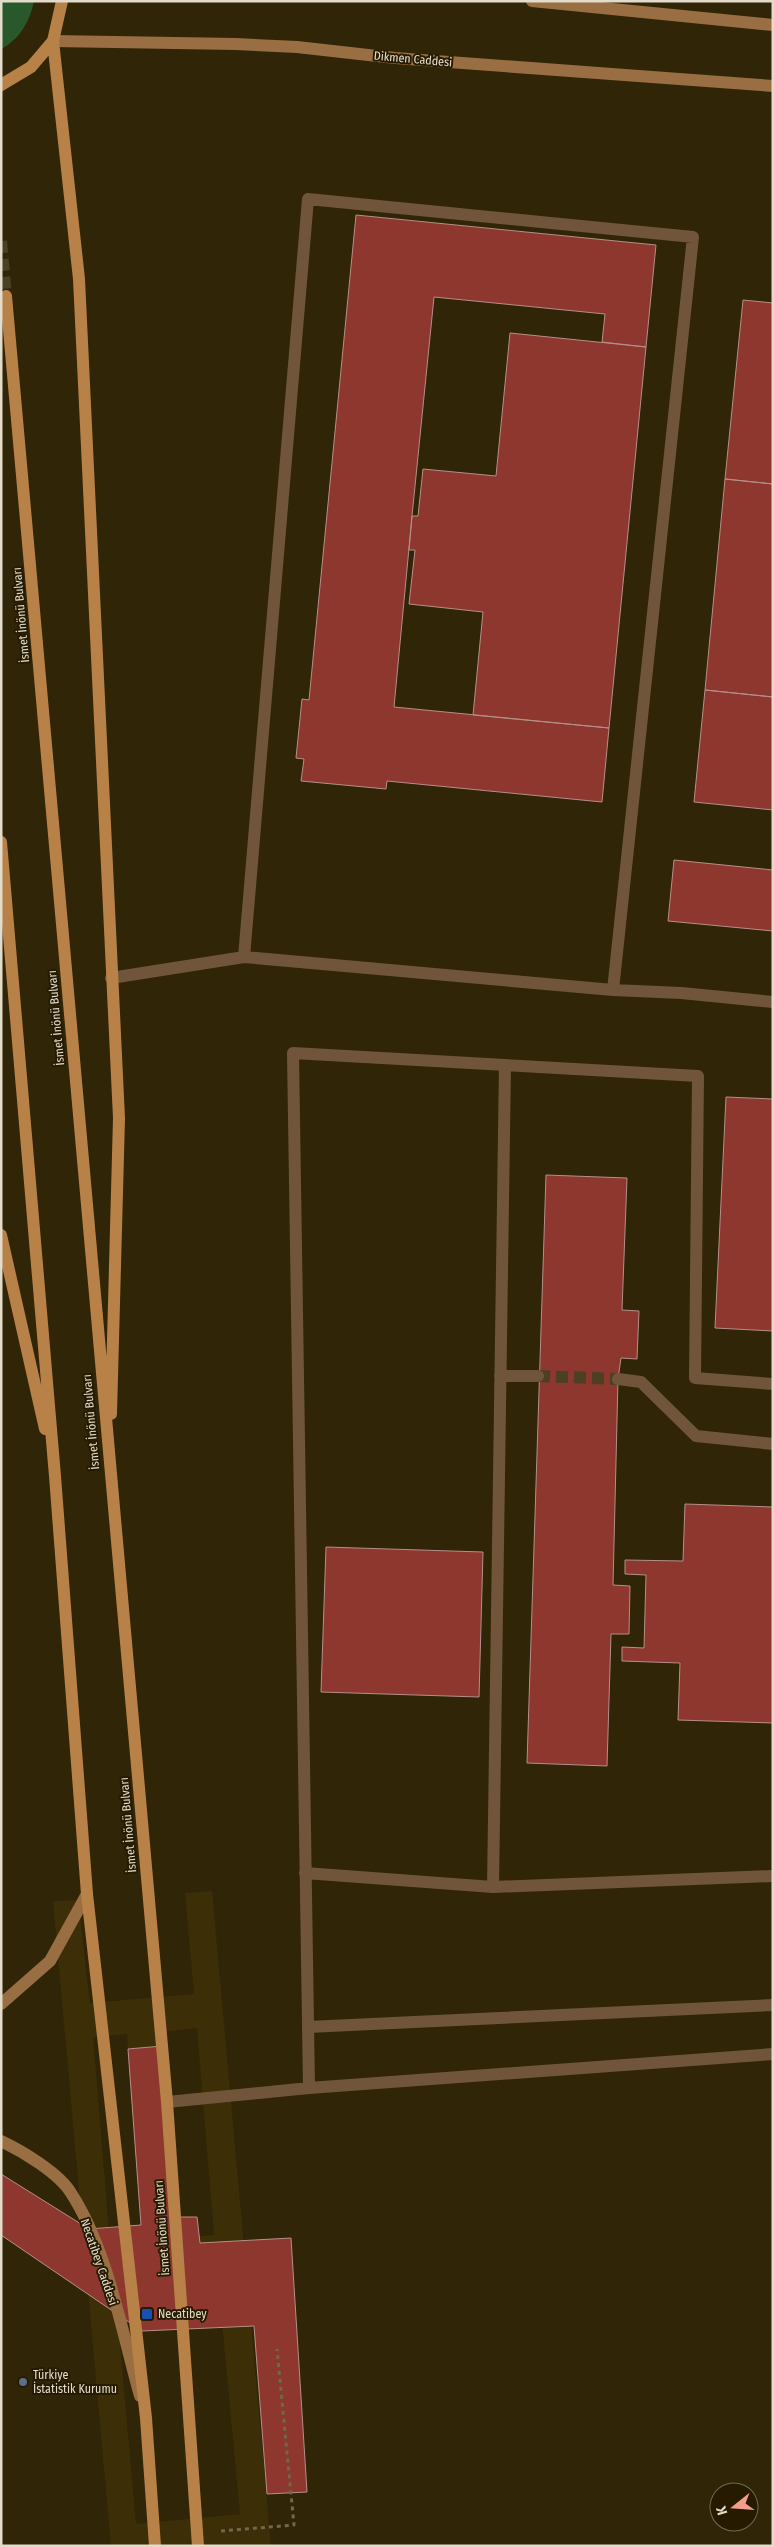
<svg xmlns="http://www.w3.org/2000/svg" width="774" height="2547" font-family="'Fira Sans Condensed',sans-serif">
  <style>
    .built { fill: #3c2e06; fill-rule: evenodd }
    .green { fill: #29582c }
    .building { fill: #8d372f; stroke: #b68f8a }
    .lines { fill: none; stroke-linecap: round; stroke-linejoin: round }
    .street-tunnel { stroke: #4b4024; stroke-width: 12; stroke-dasharray: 12 6; stroke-linecap: butt }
    .primary-tunnel { stroke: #4b4024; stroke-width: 12; stroke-dasharray: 12 6; stroke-linecap: butt }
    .path { stroke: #70674d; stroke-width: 3; stroke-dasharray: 4 4; stroke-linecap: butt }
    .street { stroke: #70553a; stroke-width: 12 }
    .secondary { stroke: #996e43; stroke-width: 12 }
    .primary { stroke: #b88148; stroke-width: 12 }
    .transit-dot { fill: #1a4fb4; stroke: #261b00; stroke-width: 2 }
    .service-dot { fill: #5c6f8a; stroke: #261b00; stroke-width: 2 }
    .labels { text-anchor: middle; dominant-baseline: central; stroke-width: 4; stroke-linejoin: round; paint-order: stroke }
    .street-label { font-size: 12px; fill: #e3dccb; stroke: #261b00 }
    .poi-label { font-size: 12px; fill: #e3dccb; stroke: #261b00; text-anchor: start }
  </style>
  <rect width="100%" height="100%" fill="#302507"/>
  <path class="built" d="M212,1891L271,2546H111L53,1901L78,1900L90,2003L194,1994L185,1893ZM197,2028L214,2235L110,2244L93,2037L127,2034L128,2049L162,2046L161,2032ZM217,2268L240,2514L136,2524L114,2277Z"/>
  <path class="green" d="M1,1H34C30,21 20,39 1,49Z"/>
  <path class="building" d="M356,215L656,245L646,347L602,342L605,314L434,297L412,516L394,707L609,728L602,802L387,781L386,789L301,781L304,759L296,758L302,699L309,700Z
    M743,300L773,303V484L725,479Z
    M510,333L646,347L609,728L473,715L483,612L409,604L415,550H409L412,516H418L423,469L496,476Z
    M725,479L773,484V697L705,690Z
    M705,690L773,697V810L694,802Z
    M674,860L773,870V931L668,921Z
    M726,1097L773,1099V1331L715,1328Z
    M546,1175L627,1178L622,1310L639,1311L637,1359L621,1358L618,1379L613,1585L630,1586L629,1634H611L607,1766L527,1763Z
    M685,1504L773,1507V1723L678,1720L680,1663L622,1661V1647L644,1648L646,1575L625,1574V1560L683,1561Z
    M326,1547L483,1552L479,1697L321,1692Z
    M162,2046L177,2217H197L200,2243L291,2238L307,2492L267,2494L254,2326L142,2331L1,2235V2174L89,2229L141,2225L128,2049Z"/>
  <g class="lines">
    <path class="street-tunnel" d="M538,1376L618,1379"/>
    <path class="primary-tunnel" d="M1,241L6,296"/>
    <path class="path" d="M221,2531L294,2525L277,2349"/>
    <path class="street" d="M244,957L308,199L693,237L613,990
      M111,978L244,957L613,990L681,993L773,1002
      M500,1376H538
      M618,1379L641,1382L696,1436L773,1444
      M305,1873L493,1887L505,1065
      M493,1887L773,1876
      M308,2027L773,2005
      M309,2088L293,1053L698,1076L695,1378L773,1384
      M167,2102L309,2088L773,2054"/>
    <path class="secondary" d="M532,1L773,25
      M53,41L236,44L297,47L395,58L773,86
      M1,2004L50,1961L87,1894
      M1,2141C22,2151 59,2173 71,2193C107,2248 122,2332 140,2396"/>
    <path class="primary" d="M62,1L53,41L79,279L119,1118L111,1414
      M1,85L31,67L53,41
      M6,296L167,2102L198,2546
      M1,842L55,1476L87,1894L146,2418L155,2546
      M1,1235L45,1429"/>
  </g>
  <rect class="transit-dot" x="141" y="2308" width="12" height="12" rx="2.5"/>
  <circle class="service-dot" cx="23" cy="2382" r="5"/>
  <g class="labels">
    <g class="street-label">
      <text transform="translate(413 59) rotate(5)">Dikmen Caddesi</text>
      <text transform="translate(21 615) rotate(-95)">İsmet İnönü Bulvarı</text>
      <text transform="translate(56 1018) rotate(-95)">İsmet İnönü Bulvarı</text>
      <text transform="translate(91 1422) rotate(-95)">İsmet İnönü Bulvarı</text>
      <text transform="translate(128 1825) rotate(-95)">İsmet İnönü Bulvarı</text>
      <text transform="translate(162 2228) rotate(-94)">İsmet İnönü Bulvarı</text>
      <text transform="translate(99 2262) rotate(71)">Necatibey Caddesi</text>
    </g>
    <g class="poi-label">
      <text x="158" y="2314">Necatibey</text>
      <text x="33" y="2375">Türkiye<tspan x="33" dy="14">İstatistik Kurumu</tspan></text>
    </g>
  </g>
  <rect width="774" height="2547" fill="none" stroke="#e3dccb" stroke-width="5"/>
  <g transform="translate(734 2507) rotate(253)"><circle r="24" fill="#261b00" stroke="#726851"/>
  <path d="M0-4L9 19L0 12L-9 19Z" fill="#f49d8b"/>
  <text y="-8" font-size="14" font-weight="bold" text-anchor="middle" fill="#e3dccb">K</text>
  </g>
</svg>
